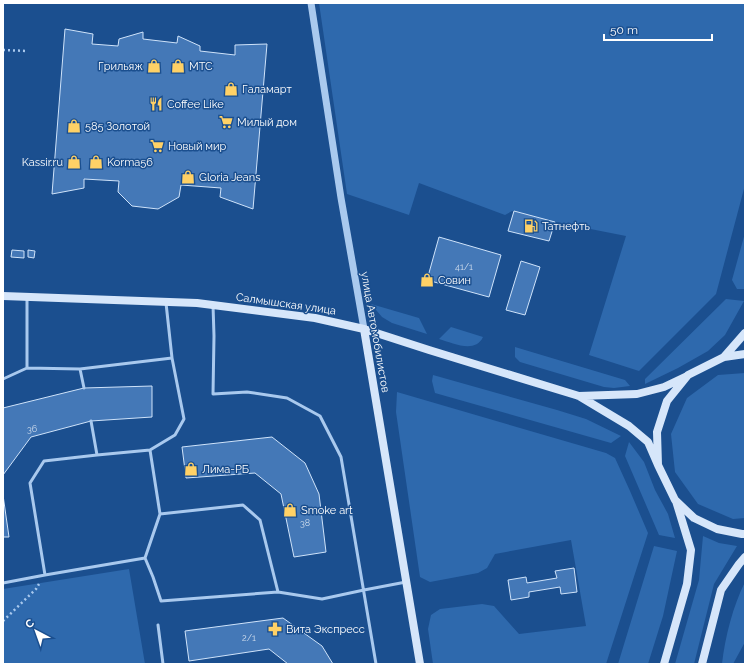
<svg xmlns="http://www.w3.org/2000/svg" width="748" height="667" font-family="Raleway,sans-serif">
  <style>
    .green { fill: #2e69ad }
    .building { fill: #4478b7; stroke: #cfe3fa }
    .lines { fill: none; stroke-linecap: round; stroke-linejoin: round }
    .path { stroke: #a9c9ee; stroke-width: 2.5; stroke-dasharray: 2 3; stroke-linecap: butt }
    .service { stroke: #a9c9ee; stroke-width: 3 }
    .tertiary { stroke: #a9c9ee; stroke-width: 7 }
    .secondary { stroke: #d6e6fa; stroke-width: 8 }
    .labels { text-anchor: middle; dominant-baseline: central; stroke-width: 3; stroke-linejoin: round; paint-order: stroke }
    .number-label { font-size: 9px; fill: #d0dded }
    .poi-label { font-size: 11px; fill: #fff; stroke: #1b4f8f; text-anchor: start }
    .street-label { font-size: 11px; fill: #fff; stroke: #1b4f8f }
  </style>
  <rect width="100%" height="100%" fill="#1b4f8f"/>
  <path class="green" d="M319,3H745V185L716,294L639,371L589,355L626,236L555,222L514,211H512L505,215L419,183L409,215L347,194Z
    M745,233V289H737L732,280Z
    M726,299L744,301L725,335L708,351L678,368L645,384V379Z
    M371,304L419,318L427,334L392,323L382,317Z
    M451,327L483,337C475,354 453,343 439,339Z
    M515,347L625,380L630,386L614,388L604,387L520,362L515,357Z
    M745,373V518L733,519L698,504L675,472L671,434L687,398L718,375Z
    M433,375L557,410L586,419L621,436L611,443L435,393L432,381Z
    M397,392L606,453L615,458L630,491L648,533L606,664H433L428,629L431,615L440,609L482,604L494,606L519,634L586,626L571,540L495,554L487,568L478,573L430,582L420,577L396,412Z
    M629,442L644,462L655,490L668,514L675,538L659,535L625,456Z
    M703,536L719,543L737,546L714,584L694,664H675L699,580Z
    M654,546L677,551L663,616L648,664H618Z
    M129,569L145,664H3V589Z
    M745,582V642L733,664H722C725,637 733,606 745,582Z"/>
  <path class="building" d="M65,29L93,34L92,44L118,46L119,39L143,32V39L177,43L178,36L200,46V51L235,55V45L267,44L253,209L220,197L221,188L181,185L179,197L158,209L132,206L118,192L119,181L84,179V188L52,194Z
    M514,211L555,222L549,241L508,231Z
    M439,237L501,255L489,297L427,280Z
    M12,250L24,251V258L11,257Z
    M28,250L35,251L34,258L28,257Z
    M521,261L540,267L525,315L506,310Z
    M152,386V417L91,421L31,437L3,475V408L84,388Z
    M272,437L305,463L319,494L326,552L294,557L281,494L255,473L186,478L182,447Z
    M3,495L9,537H3Z
    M574,568L577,592L561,594L560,587L529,592V597L511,600L508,580L526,577L527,583L557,578L555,571Z
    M283,618L322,646L333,664H288L269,649L189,661L185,631Z"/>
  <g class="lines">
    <path class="path" d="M3,50L28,51
      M3,621L36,589L39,584"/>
    <path class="service" d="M27,297V368L80,369L172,358
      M213,305L214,336L213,394L247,392L287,398L320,416L341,457L376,664
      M80,369L84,388
      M3,379L27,368
      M91,421L97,455
      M160,514L243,505L260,520L278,592
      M145,558L153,577L161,601L278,592L322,599L364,590L406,582
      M45,575L145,558L160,514L150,450L175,435L184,419L172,358L166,303
      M3,583L45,575L30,483L44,461L97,455L150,450
      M158,625L163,664"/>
    <path class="tertiary" d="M311,3L341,198L364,329"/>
    <path class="secondary" d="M3,296L197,303L315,318L364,329L429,350L579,396L629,426L648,442L658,465
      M364,329L420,664
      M745,354L724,357L688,375L667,401L657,432L658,465L675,500L694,518L717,529L742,534H745
      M724,357L745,333
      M579,396L637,394L664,387L685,377
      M664,664L687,584L691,550L676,501
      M702,664L721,590L739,564L745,557"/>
  </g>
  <defs>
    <g id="shop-bare" transform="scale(1.08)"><path d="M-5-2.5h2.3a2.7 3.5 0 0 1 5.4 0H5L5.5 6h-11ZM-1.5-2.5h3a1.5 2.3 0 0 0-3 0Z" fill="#ffd166" stroke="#1b4f8f" stroke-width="2.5" paint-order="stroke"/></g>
    <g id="restaurant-bare" transform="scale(1.08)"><path d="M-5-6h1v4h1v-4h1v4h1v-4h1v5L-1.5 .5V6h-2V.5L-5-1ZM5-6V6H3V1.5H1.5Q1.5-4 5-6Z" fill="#ffd166" stroke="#1b4f8f" stroke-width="2.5" paint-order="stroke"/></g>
    <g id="supermarket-bare" transform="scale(1.08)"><path d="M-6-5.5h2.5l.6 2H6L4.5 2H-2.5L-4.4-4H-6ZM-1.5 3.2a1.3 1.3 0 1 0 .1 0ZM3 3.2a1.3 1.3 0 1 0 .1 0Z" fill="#ffd166" stroke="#1b4f8f" stroke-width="2.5" paint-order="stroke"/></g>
    <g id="fuel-bare" transform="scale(1.08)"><path d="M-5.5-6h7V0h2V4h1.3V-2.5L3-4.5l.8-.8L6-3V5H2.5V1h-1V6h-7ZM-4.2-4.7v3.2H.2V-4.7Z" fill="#ffd166" stroke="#1b4f8f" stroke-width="2.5" paint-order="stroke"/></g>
    <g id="pharmacy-bare" transform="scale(1.08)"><path d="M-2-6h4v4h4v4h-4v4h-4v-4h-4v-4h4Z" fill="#ffd166" stroke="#1b4f8f" stroke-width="2.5" paint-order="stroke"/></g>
  </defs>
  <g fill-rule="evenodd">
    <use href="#shop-bare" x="154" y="66"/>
    <use href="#shop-bare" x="178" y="66"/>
    <use href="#shop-bare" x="231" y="89"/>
    <use href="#restaurant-bare" x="156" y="104"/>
    <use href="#supermarket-bare" x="226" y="122"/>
    <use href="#shop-bare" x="74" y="126"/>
    <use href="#supermarket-bare" x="157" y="146"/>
    <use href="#shop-bare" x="74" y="162"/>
    <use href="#shop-bare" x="96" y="162"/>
    <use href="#shop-bare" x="188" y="177"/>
    <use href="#fuel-bare" x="531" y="226"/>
    <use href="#shop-bare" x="427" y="280"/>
    <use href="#shop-bare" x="191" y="469"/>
    <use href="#shop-bare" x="290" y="510"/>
    <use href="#pharmacy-bare" x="275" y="629"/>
  </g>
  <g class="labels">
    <g class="number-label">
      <text x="464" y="267">41/1</text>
      <text x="32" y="429">36</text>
      <text x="305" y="523">38</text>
      <text x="249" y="638">2/1</text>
    </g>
    <g class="poi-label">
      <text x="143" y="66" text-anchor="end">Грильяж</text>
      <text x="189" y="66">МТС</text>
      <text x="242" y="89">Галамарт</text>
      <text x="167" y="104">Coffee Like</text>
      <text x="237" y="122">Милый дом</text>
      <text x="85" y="126">585 Золотой</text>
      <text x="168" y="146">Новый мир</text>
      <text x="63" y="162" text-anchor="end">Kassir.ru</text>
      <text x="107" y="162">Korma56</text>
      <text x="199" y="177">Gloria Jeans</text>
      <text x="542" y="226">Татнефть</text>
      <text x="438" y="280">Совин</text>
      <text x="202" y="469">Лима-РБ</text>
      <text x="301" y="510">Smoke art</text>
      <text x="286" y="629">Вита Экспресс</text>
    </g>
    <g class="street-label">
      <text transform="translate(286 304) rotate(8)">Салмышская улица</text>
      <text transform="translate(375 332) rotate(80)">улица Автомобилистов</text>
    </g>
  </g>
  <rect width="748" height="667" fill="none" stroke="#ffffff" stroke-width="8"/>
  <g transform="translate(36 631) rotate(319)" stroke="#1b4f8f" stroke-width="3" paint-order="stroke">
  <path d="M0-3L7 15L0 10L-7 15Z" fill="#ffffff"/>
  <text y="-6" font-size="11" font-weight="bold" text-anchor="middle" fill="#ffffff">С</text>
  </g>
  <path d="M604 34v6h108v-6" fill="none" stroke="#ffffff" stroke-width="2"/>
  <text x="610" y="34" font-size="12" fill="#ffffff" stroke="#1b4f8f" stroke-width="3" paint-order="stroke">50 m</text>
</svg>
